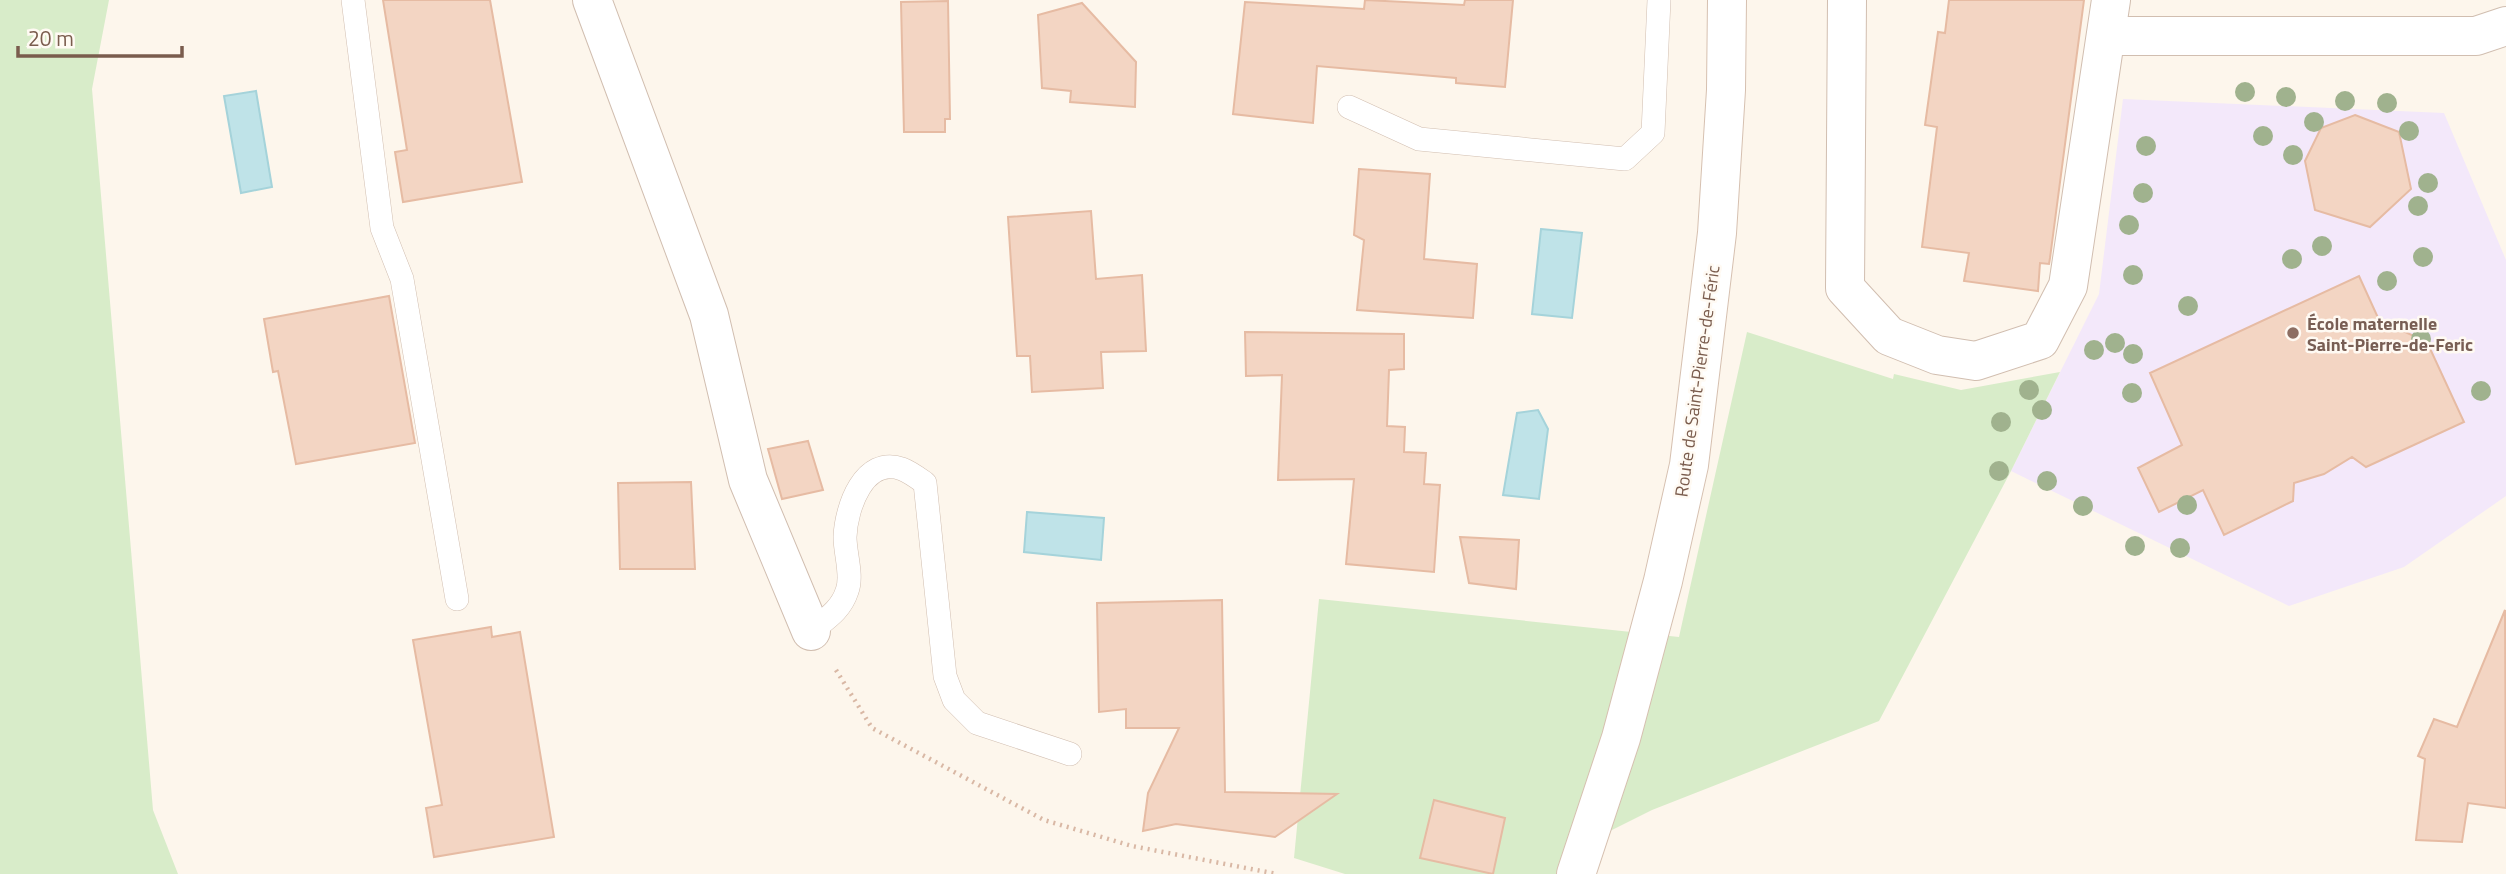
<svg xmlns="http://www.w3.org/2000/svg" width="2506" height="874" font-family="'Titillium Web',sans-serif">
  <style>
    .education { fill: #f3e8fa }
    .green { fill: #d8ecc9 }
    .water { fill: #bfe3e8; stroke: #a5d3da; stroke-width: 2 }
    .building { fill: #f3d5c3; stroke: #e6bba3; stroke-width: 2 }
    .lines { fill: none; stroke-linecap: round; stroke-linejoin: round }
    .lane-casing { stroke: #d1beb0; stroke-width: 24 }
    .street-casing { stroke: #d1beb0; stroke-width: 40 }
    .secondary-casing { stroke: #d6c0b0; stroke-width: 40 }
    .path { stroke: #d9b8a5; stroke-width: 4.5; stroke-dasharray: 2 5; stroke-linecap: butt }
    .lane { stroke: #fff; stroke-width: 23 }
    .street { stroke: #fff; stroke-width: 38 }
    .secondary { stroke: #fff; stroke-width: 38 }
    .tree { fill: #a0b28e }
    .education-dot { fill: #8d6e63; stroke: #fffaf3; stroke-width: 2.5 }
    .labels { text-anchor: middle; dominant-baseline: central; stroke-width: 5; stroke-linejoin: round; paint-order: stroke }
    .education-label { font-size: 18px; font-weight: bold; fill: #785e54; stroke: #fffaf3; text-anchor: start }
    .street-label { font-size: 18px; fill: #7a5c4d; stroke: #fffaf3 }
  </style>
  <rect width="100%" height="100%" fill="#fdf6ec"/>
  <path class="education" d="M2123,99L2444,113L2506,260V496L2404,567L2289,606L2011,471L2099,294Z"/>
  <path class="green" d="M0,0H109L92,89L153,810L178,874H0Z
    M1747,332L1893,379L1894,374L1961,390L2060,372L2011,471L1879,721L1652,810L1566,853L1556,874H1345L1294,858L1319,599L1679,637Z"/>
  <path class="water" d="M256,91L272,187L241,193L224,96Z
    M1541,229L1582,233L1572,318L1532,314Z
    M1538,410L1548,429L1539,499L1503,495L1517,413Z
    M1027,512L1104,518L1101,560L1024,552Z"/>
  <path class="building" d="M383,0H490L522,182L403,202L395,152L407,150Z
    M1365,0L1464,5L1465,0H1513L1505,87L1456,83V78L1317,66L1313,123L1233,114L1245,2L1364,9Z
    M1949,0H2084L2050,258L2049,264L2040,263L2038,291L1964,281L1969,253L1922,247L1937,127L1925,125L1938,32L1945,33Z
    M948,1L950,119H945V132H904L901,2Z
    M1082,3L1136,62L1135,107L1070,102L1071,91L1042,88L1038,15Z
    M2355,115L2399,132L2411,189L2370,227L2315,210L2305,161L2321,128Z
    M1359,169L1430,174L1424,259L1477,264L1473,318L1357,310L1364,240L1354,235Z
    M1091,211L1096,279L1142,275L1146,351L1101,352L1103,388L1032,392L1030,356H1017L1008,217Z
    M2359,276L2379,320L2427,342L2464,422L2366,467L2352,457L2324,474L2294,483L2293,501L2224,535L2203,490L2159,512L2138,468L2182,445L2150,373Z
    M389,296L415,443L296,464L278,371L273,372L264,319Z
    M1245,332L1404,334V369L1389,370L1387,426L1405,427L1404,452L1426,453L1424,484L1440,485L1434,572L1346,564L1354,479L1278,480L1282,375L1246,376Z
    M808,441L823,490L782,499L768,449Z
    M691,482L695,569H620L618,483Z
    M1460,537L1519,540L1516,589L1469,583Z
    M1222,600L1225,792L1337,794L1275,837L1176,824L1143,831L1148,793L1179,728H1126V709L1099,712L1097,603Z
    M2505,610L2506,808L2468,803L2462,842L2416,840L2425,759L2418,756L2434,719L2457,727Z
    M491,627L492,637L520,632L554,837L434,857L426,808L442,805L413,640Z
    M1434,800L1505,818L1493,874L1420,858Z"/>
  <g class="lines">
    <g class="lane-casing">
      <path id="lane" d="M353,0L382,228L402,279L457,599
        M1349,107L1419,139L1625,159L1653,133L1659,0
        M811,631C826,619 841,610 847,591C853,576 845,554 845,537C846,508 864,455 902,469C910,472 918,478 925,483L945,676L954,700L977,723L1070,754"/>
    </g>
    <g class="street-casing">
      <path id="street" d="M592,0L709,315L748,480L811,631
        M1847,0L1845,288L1889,336L1937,355L1976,361L2040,340L2068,286L2111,0
        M2107,36H2476L2506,26"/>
    </g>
    <g class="secondary-casing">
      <path id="secondary" d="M1576,874L1621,738L1663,581L1689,465L1717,233L1726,90L1727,0"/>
    </g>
    <path class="path" d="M836,670L872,728L1044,820L1132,846L1277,874"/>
    <use href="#lane" class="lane"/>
    <use href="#street" class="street"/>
    <use href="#secondary" class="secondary"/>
  </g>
  <g class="tree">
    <circle cx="2245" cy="92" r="10"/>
    <circle cx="2286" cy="97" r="10"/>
    <circle cx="2345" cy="101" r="10"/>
    <circle cx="2387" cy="103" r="10"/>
    <circle cx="2314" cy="122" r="10"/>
    <circle cx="2409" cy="131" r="10"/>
    <circle cx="2263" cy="136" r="10"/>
    <circle cx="2146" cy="146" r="10"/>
    <circle cx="2293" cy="155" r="10"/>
    <circle cx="2428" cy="183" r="10"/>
    <circle cx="2143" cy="193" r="10"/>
    <circle cx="2418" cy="206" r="10"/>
    <circle cx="2129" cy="225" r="10"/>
    <circle cx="2322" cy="246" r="10"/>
    <circle cx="2423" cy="257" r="10"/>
    <circle cx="2292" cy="259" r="10"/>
    <circle cx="2133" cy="275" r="10"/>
    <circle cx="2387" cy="281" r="10"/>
    <circle cx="2188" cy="306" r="10"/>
    <circle cx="2421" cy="339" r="10"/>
    <circle cx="2115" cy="343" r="10"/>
    <circle cx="2094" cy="350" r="10"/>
    <circle cx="2133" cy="354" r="10"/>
    <circle cx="2029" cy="390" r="10"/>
    <circle cx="2481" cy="391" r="10"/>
    <circle cx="2132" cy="393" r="10"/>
    <circle cx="2042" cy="410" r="10"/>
    <circle cx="2001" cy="422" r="10"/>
    <circle cx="1999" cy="471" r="10"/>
    <circle cx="2047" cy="481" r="10"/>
    <circle cx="2187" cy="505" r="10"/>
    <circle cx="2083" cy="506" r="10"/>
    <circle cx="2135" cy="546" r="10"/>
    <circle cx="2180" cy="548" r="10"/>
  </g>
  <circle class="education-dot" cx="2293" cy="333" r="7"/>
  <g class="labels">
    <g class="education-label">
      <text x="2307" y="323">École maternelle<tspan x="2307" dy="21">Saint-Pierre-de-Feric</tspan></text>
    </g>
    <g class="street-label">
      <text transform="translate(1697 381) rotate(-82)">Route de Saint-Pierre-de-Féric</text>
    </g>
  </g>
  <path d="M18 46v10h164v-10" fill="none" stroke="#7a5c4d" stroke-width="3.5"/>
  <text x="28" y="46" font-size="21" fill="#7a5c4d" stroke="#fffaf3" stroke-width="5" paint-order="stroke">20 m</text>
</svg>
